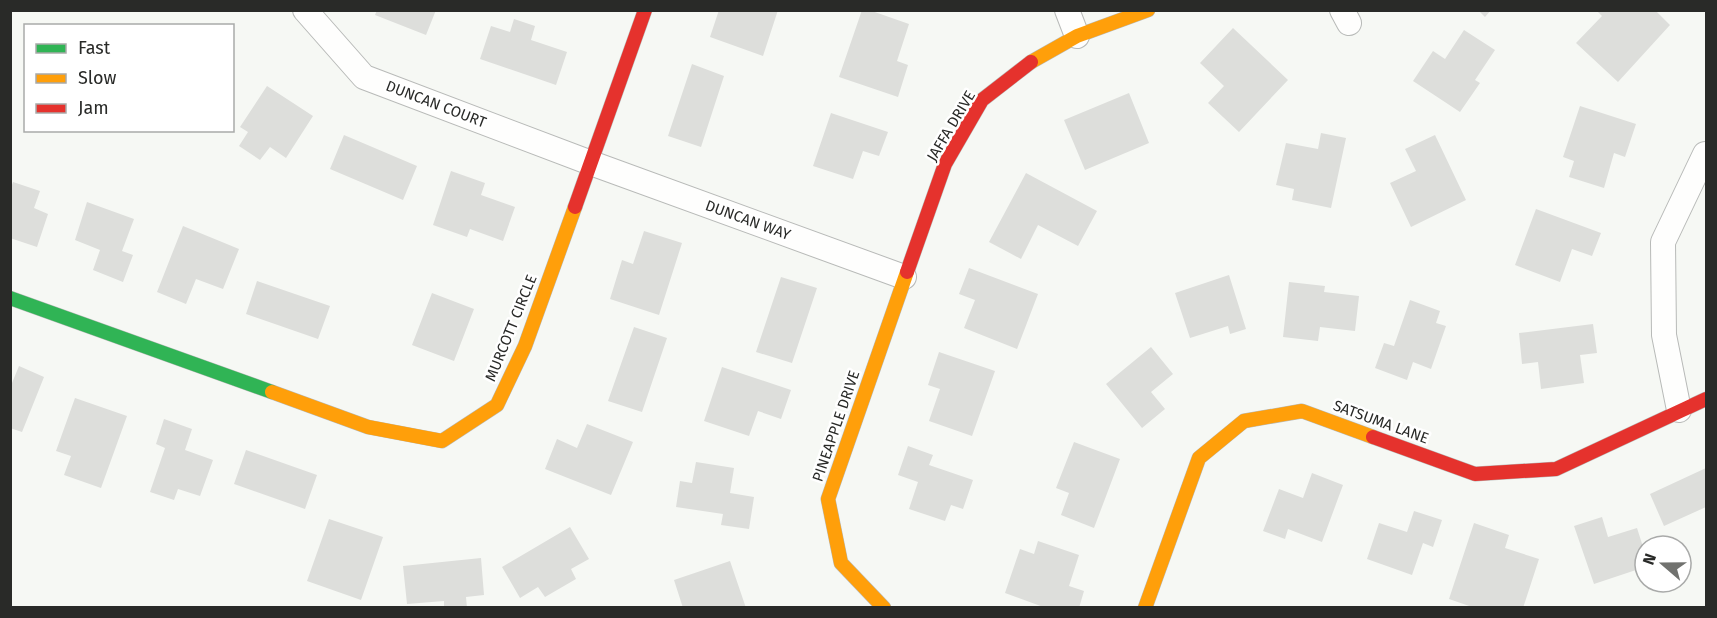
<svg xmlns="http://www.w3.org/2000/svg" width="1717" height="618" font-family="'Fira Sans',sans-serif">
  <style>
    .building { fill: #dddedb }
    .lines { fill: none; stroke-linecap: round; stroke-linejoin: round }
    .street-casing { stroke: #b8bab8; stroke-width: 26 }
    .fast-casing { stroke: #b8bab8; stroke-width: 15 }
    .slow-casing { stroke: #b8bab8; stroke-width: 15 }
    .jam-casing { stroke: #b8bab8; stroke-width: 15 }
    .street { stroke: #fefefd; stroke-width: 24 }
    .fast { stroke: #30b455; stroke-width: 14 }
    .slow { stroke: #ff9f0a; stroke-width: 14 }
    .jam { stroke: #e5322d; stroke-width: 14 }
    .labels { text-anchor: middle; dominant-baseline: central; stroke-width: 5; stroke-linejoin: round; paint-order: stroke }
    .street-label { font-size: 15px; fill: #292a28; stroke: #fff }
  </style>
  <rect width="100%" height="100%" fill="#f6f8f4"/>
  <path class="building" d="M377,10H436L426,35L375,15Z
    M719,10H778L763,56L710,37Z
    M862,10H869L909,24L897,61L908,65L898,97L839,77Z
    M1478,10H1491L1485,17Z
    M1596,10H1655L1670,25L1618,82L1576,43L1602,16Z
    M514,19L535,26L531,40L567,52L556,85L480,59L491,26L510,32Z
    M1233,28L1288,80L1239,132L1208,103L1224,86L1200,63Z
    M1464,30L1495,50L1475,80L1480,83L1460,112L1413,81L1433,51L1445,59Z
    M692,64L724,76L701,147L668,136Z
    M267,86L313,116L286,158L270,147L260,160L239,146L248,132L240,127Z
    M1129,93L1149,143L1085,170L1064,120Z
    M1580,106L1636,124L1625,157L1614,153L1604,188L1569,177L1574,161L1563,157Z
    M831,113L888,132L879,156L863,151L853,179L813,166Z
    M1321,133L1346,138L1331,208L1292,200L1294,189L1276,185L1286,143L1318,149Z
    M344,135L417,166L403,200L330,169Z
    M1435,135L1466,200L1411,227L1390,183L1416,171L1405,149Z
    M451,171L485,183L481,195L515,207L503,241L470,229L467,237L433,225Z
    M1026,173L1097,211L1078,246L1038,225L1021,259L989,242Z
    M13,182L40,191L34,208L48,214L37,247L10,238V190Z
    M87,202L134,219L122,251L133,255L123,282L93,270L100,250L75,240Z
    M1536,209L1601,233L1592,256L1572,249L1560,282L1515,265Z
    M183,226L239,249L223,289L196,279L186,304L157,292Z
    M644,231L682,243L659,315L610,299L622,260L633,264Z
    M969,268L1038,294L1017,349L964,328L975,300L959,294Z
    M1229,275L1246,329L1230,334L1228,326L1190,338L1175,293Z
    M781,277L817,288L792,363L756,352Z
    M257,281L330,306L318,339L246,314Z
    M1289,282L1325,286L1324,292L1359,296L1355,331L1320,327L1318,341L1283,337Z
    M432,293L474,309L454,361L412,345Z
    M1410,300L1440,311L1436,323L1446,326L1431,369L1413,362L1407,380L1375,368L1384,343L1394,346Z
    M1593,324L1597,353L1580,355L1584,383L1541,389L1538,362L1522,364L1519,333Z
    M634,327L667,338L642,412L608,401Z
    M1151,347L1173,374L1151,392L1165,409L1142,428L1106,384Z
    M939,352L995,371L972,436L929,421L940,389L928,385Z
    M19,366L44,377L22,432L10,428V383H12Z
    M722,367L791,390L781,419L758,411L749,436L704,421Z
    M75,398L127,416L101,488L64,475L71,456L56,451Z
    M164,419L192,429L185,450L213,460L200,496L178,489L174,500L150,492L165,448L156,444Z
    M587,424L633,442L611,495L545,469L557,439L577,448Z
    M1074,442L1120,459L1094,528L1061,515L1069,493L1056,488Z
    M908,446L933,455L929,465L973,480L963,509L951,505L945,521L909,509L918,482L898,475Z
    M246,450L317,475L305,509L234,484Z
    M696,462L734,468L730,493L754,497L749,529L721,525L723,514L676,507L680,481L692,483Z
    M1706,468V507L1664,526L1650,494Z
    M1312,473L1343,485L1322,542L1288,529L1285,539L1263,531L1279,489L1303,498Z
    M1414,511L1442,520L1433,547L1423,543L1412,575L1367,559L1379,523L1407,532Z
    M1602,517L1608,537L1637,528L1645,553V567L1594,584L1574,526Z
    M329,519L383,537L361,600L307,581Z
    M1474,523L1509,535L1505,548L1539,559L1523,608H1475L1449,599Z
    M570,527L589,559L571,569L576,579L545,597L538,587L520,598L502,567Z
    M1038,541L1079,555L1069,586L1084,591L1079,608H1046L1005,593L1020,549L1034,554Z
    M481,558L484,595L466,597L467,608H444V601L407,604L403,566Z
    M730,561L746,608H683L674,580Z"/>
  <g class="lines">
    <g class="street-casing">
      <path id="street" d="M305,10L364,77L591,163L904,277
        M1067,10L1077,36
        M1342,10L1349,23
        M1679,410L1664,335L1663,242L1705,154"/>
    </g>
    <g class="fast-casing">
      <path id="fast" d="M10,298L272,392"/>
    </g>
    <g class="slow-casing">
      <path id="slow" d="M1031,62L1077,36L1148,10
        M272,392L368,427L442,441L497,405L525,346L575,207
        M884,608L841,563L828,499L907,272
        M1145,608L1199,458L1244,421L1302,411L1373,437"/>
    </g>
    <g class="jam-casing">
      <path id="jam" d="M575,207L645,10
        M907,272L945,164L982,100L1031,62
        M1373,437L1475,474L1556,469L1706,399"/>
    </g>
    <use href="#street" class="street"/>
    <use href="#fast" class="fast"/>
    <use href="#slow" class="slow"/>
    <use href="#jam" class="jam"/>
  </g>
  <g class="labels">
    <g class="street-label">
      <text transform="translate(436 104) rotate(21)">DUNCAN COURT</text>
      <text transform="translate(951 126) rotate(-59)">JAFFA DRIVE</text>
      <text transform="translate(748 220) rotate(20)">DUNCAN WAY</text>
      <text transform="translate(511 328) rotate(-68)">MURCOTT CIRCLE</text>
      <text transform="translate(1381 422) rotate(20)">SATSUMA LANE</text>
      <text transform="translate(836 426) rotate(-71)">PINEAPPLE DRIVE</text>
    </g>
  </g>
  <rect width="1717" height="618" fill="none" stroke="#292a28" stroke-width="24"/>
  <rect x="24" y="24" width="210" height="108" fill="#ffffff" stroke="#a9aaa9" stroke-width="1.5"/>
  <rect x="36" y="44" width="30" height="9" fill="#30b455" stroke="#a9aaa9" stroke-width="1.5"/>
  <text x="78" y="54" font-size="18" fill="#292a28">Fast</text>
  <rect x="36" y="74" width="30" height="9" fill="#ff9f0a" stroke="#a9aaa9" stroke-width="1.5"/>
  <text x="78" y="84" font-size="18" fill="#292a28">Slow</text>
  <rect x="36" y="104" width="30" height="9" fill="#e5322d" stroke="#a9aaa9" stroke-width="1.5"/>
  <text x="78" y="114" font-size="18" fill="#292a28">Jam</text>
  <g transform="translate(1663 564) rotate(290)"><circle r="28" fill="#ffffff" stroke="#a9aaa9" stroke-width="1.5"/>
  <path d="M0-4.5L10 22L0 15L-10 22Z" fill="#71726f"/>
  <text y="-9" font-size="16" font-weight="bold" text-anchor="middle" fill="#292a28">N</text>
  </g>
</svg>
